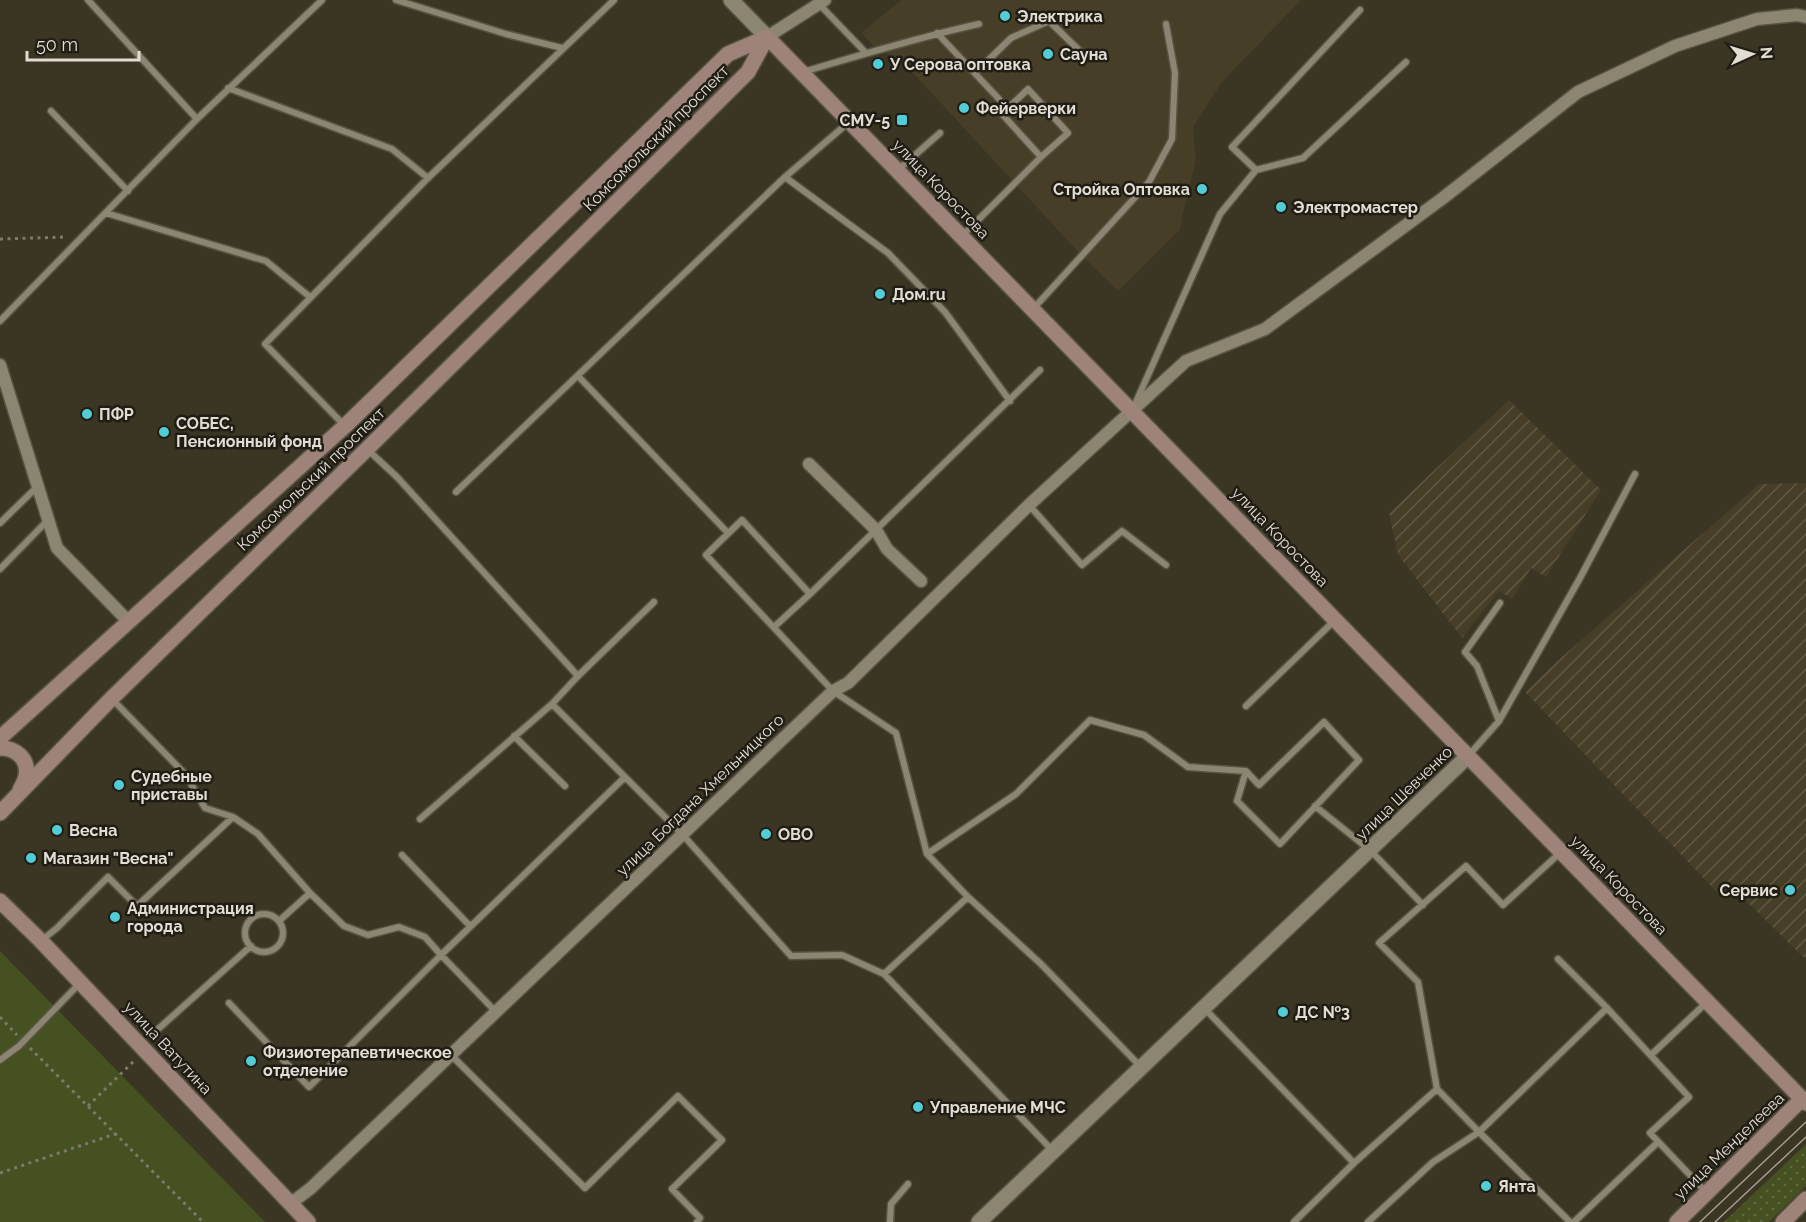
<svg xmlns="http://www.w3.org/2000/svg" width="1806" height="1222" font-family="Raleway,sans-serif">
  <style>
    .built { fill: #463e26 }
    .industrial { fill: url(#industrial-furrows) }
    .grass { fill: url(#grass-dots) }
    .park { fill: #465121 }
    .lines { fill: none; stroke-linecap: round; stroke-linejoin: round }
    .service-casing { stroke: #575344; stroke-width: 9 }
    .minor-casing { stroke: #575344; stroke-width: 15 }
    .tertiary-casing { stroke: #575344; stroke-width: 18 }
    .secondary-casing { stroke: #575344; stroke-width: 18 }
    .path { stroke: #7e796a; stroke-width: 3; stroke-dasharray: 3 4.5; stroke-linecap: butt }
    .service { stroke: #8b8571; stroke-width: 6 }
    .minor { stroke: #8b8571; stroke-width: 12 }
    .tertiary { stroke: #8b8571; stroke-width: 15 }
    .secondary { stroke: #9d8379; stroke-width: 15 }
    .tram { stroke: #a29d90; stroke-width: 1.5 }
    .poi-dot { fill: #52ccd5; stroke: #201d15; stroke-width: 2 }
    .labels { text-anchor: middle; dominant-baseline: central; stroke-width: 5; stroke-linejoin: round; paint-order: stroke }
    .poi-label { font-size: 16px; font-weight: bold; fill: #e1ddd3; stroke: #201d15; text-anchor: start }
    .street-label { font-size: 16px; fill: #e1ddd3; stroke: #201d15 }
  </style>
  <defs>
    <pattern id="industrial-furrows" width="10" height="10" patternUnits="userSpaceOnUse" patternTransform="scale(1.5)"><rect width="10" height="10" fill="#463e26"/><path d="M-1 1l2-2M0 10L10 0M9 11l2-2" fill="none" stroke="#605945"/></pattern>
    <pattern id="grass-dots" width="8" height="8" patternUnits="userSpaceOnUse" patternTransform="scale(1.5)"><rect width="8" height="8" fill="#465121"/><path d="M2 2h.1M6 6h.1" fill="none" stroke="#606a40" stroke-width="1.8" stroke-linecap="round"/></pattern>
  </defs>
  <rect width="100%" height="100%" fill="#3b3524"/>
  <path class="built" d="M901,0H1301L1222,82L1193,127L1196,160L1185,204L1180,230L1118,291L1079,253L902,61L877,49L861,33Z"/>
  <path class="industrial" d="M1509,400L1601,490L1546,577L1531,568L1512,599L1499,591L1462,638L1398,555L1389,513Z
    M1806,483V956L1804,958L1733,888L1723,898L1713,888L1525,692L1561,658L1759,484Z"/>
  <path class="grass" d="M1806,1144V1186L1769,1222H1724Z"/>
  <path class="park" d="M0,951L265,1222H0Z"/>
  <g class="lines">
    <g class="service-casing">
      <path id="service" d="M88,0L197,119
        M396,0L506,34L562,48
        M819,4L866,53
        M937,33L999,99
        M803,72C861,55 919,37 979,24
        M975,73L1011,38L1049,21L1084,55
        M228,88L392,149L428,178
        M51,111L128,191
        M898,170L940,133
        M1256,170L1303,158L1406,62
        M785,177L888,253L945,312L1010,401
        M106,213L266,261L310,297
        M962,236L1041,157L1068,133L1028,89L1002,114L1041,157
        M1033,309L1149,182L1172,139L1175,73L1166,24
        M0,321L197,119L322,0
        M1040,370L810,594L742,520L706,555L833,691L896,733L927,854L968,897L1041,964L1141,1067
        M578,376L728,533
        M1136,402L1220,214L1256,170L1232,147L1360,10
        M344,425L265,344L428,178L614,0
        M368,450L397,477L578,676L552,704L682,834L791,956L842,955L884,974L1052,1150
        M456,492L785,177L849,122
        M1029,505L1082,565L1122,531L1166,565
        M0,523L38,486
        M0,569L48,520
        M774,627L810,594
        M578,676L654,602
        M112,699L186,775L205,808L233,817
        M1246,706L1335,620
        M1499,721L1477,666L1465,652L1500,603
        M514,736L565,786
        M1469,755L1499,721L1580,578L1635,474
        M1315,806L1371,851L1423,905
        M420,819L552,704
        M927,854L1016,794L1090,720L1144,735L1188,767L1246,771L1259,785L1324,722L1359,760L1280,844L1237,801L1246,771
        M402,855L470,926
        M245 933a19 19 0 1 1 38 0a19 19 0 1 1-38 0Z
        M279,921L310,893
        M42,940L57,928L108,877L137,906L233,817L258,834L310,893L344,926L368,935L399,927L425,937L441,955L625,777
        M1558,959L1607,1008
        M884,974L968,897
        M229,1003L309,1087L441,955L496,1012
        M1204,1008L1354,1163
        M157,1030L251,946
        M451,1055L585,1188L678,1096L722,1140L672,1189L700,1218L697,1222
        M1651,1055L1707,1002
        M0,1060L19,1046L79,984
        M890,1222L891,1204L908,1184
        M1294,1222L1354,1163L1437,1089
        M1368,1222L1433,1162L1479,1132L1437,1089L1418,982L1379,943L1466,866L1503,905L1561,852
        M1570,1222L1479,1132L1607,1008L1689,1097L1650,1133L1706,1192
        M1574,1222L1658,1142"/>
    </g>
    <g class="minor-casing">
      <path id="minor" d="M767,37L825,0
        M0,365L57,548L128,621
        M809,464L876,530L887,549L921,581
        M290,1204L311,1188L833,691L848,683L1029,505L1186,361L1265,329L1443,198L1578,92L1675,46L1757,19L1797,15L1806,17"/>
    </g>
    <g class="tertiary-casing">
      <path id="tertiary" d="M731,0L767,37
        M979,1222L1468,756"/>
    </g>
    <g class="secondary-casing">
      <path id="secondary" d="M767,37L1806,1103
        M0,738L345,426L728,54L767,37
        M0,748C16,748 29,759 26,776C25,781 22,786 20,790
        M0,813L111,699L367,449L748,72L767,37
        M0,901L41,941L308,1222
        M1677,1222L1802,1099
        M1783,1222L1806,1199"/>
    </g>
    <path class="path" d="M0,239L67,237
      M0,1017L17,1035
      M30,1048L203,1222
      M88,1106L135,1060
      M0,1173L115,1134"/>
    <use href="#service" class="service"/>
    <use href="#minor" class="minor"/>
    <use href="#tertiary" class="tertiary"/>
    <use href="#secondary" class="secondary"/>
    <path class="tram" d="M1700,1222L1806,1122
      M1715,1222L1806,1137"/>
  </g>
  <g class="poi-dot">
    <circle cx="1005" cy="16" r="6"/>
    <circle cx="1048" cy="54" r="6"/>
    <circle cx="878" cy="64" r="6"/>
    <circle cx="964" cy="108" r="6"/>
    <rect x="896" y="114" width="12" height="12" rx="3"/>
    <circle cx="1202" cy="189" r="6"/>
    <circle cx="1281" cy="207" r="6"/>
    <circle cx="880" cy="294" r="6"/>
    <circle cx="87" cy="414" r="6"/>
    <circle cx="164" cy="432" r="6"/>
    <circle cx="119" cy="785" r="6"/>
    <circle cx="57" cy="830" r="6"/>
    <circle cx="766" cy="834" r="6"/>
    <circle cx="31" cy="858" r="6"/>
    <circle cx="1790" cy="890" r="6"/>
    <circle cx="115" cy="917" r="6"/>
    <circle cx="1283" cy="1012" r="6"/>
    <circle cx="251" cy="1061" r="6"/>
    <circle cx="918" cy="1107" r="6"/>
    <circle cx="1486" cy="1186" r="6"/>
  </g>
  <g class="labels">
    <g class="poi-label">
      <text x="1017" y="16">Электрика</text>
      <text x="1060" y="54">Сауна</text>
      <text x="890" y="64">У Серова оптовка</text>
      <text x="976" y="108">Фейерверки</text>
      <text x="890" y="120" text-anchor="end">СМУ-5</text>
      <text x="1190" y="189" text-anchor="end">Стройка Оптовка</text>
      <text x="1293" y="207">Электромастер</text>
      <text x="892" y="294">Дом.ru</text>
      <text x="99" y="414">ПФР</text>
      <text x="176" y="423">СОБЕС,<tspan x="176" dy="18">Пенсионный фонд</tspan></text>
      <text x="131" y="776">Судебные<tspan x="131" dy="18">приставы</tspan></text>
      <text x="69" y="830">Весна</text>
      <text x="778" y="834">ОВО</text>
      <text x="43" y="858">Магазин "Весна"</text>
      <text x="1778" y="890" text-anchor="end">Сервис</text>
      <text x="127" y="908">Администрация<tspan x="127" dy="18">города</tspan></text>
      <text x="1295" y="1012">ДС №3</text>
      <text x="263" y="1052">Физиотерапевтическое<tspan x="263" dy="18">отделение</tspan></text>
      <text x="930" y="1107">Управление МЧС</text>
      <text x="1498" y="1186">Янта</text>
    </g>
    <g class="street-label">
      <text transform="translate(656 138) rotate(-45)">Комсомольский проспект</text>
      <text transform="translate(941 189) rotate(46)">улица Коростова</text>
      <text transform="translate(311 479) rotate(-44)">Комсомольский проспект</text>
      <text transform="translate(1280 537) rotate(46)">улица Коростова</text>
      <text transform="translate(1404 793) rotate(-44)">улица Шевченко</text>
      <text transform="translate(700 795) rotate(-44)">улица Богдана Хмельницкого</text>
      <text transform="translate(1619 885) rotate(46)">улица Коростова</text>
      <text transform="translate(168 1048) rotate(47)">улица Ватутина</text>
      <text transform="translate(1729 1146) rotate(-44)">улица Менделеева</text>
    </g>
  </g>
  <g transform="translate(1752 54) rotate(86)" stroke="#201d15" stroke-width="4.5" paint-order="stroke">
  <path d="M0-4.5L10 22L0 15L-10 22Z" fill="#e1ddd3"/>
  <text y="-9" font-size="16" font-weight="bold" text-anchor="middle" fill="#e1ddd3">N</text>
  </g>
  <path d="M27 51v9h112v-9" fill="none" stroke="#e1ddd3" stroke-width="3"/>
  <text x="36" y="51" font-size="18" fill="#e1ddd3" stroke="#201d15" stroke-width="4.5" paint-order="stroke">50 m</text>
</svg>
